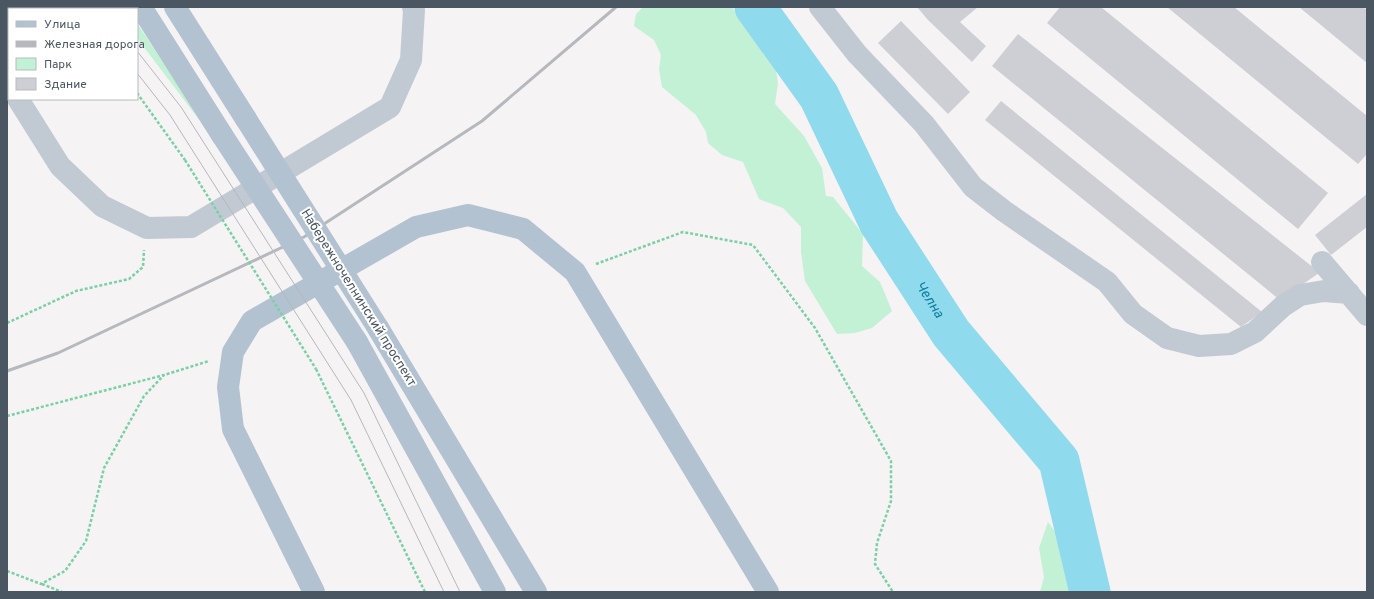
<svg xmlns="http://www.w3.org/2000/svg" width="1374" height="599" font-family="Overpass,sans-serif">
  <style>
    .green { fill: #c3f1d5 }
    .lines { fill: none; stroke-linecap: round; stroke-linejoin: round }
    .river { stroke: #90daee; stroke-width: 41 }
    .building { fill: #cdcfd5 }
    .path { stroke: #7ad0a6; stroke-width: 2.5; stroke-dasharray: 3 2; stroke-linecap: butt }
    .minor { stroke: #c1cad2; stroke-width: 22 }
    .major { stroke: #b3c2d1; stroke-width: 22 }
    .tram { stroke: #b5b8bd; stroke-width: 1 }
    .rail { stroke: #b5b8bd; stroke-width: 3 }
    .path-bridge { stroke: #7ad0a6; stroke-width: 2.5; stroke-dasharray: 3 2; stroke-linecap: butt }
    .major-bridge { stroke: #b3c2d1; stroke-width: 22 }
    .labels { text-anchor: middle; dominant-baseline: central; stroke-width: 4; stroke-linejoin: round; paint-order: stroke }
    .street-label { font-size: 13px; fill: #4a5661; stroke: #fff }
    .water-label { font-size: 14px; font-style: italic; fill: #0c7c9b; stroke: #fff }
  </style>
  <rect width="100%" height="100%" fill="#f5f3f3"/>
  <path class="green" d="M643,7H732L751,34L775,64L778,83L775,104L804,136L822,168L826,196L833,197L863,234L862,266L880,282L892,311L872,328L855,333L837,334L805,281L801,252V227L783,208L759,199L743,162L722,155L708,143L706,132L696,115L662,87L659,69L661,55L654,40L634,26L636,14Z
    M137,23L213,138L137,38Z
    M1048,522L1067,548L1074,592H1040L1044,577L1039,548Z"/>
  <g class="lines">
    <path class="river" id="s1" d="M755,7L819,96L879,222L951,333L1059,461L1090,592"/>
  </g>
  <path class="building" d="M917,7H978L960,22L986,46L972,62L928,20Z
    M1060,7H1101L1328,193L1298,229L1047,23Z
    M1167,7H1234L1367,116V154L1358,164Z
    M1299,7H1363L1367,10V63Z
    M901,21L970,92L948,114L878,43Z
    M1018,34L1314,268L1319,273L1280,300L992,66Z
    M1001,101L1262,312L1241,327L985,120Z
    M1367,194V227L1331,255L1315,235Z"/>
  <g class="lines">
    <path class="path" d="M75,7L77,9
      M137,93L185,160
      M596,264L683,232L753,245L815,328L891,461V501L877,543L875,564L893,592
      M7,323L76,291L129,279L143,267L144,250
      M316,369L425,592
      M7,416L164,375L209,361
      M7,571L41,584L65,571L86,541L104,468L144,396L164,375
      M42,584L62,592"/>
    <path class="minor" d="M820,7L857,54L924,124L973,187L1004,211L1107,282L1133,314L1167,338L1199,346L1231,344L1255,332L1283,306L1300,295L1324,291L1349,293
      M7,81L9,84
      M18,99L60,166L102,206L147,228L191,227L390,107L411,60L414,10L413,7
      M1322,262L1367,315"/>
    <path class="major" d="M141,7L222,135
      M175,7L246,119
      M378,328L536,592
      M357,342L495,592
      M314,592L233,429L228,387L233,352L252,321L416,227L468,215L523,229L575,272L768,592"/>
    <path class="tram" d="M85,7L87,9
      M103,7L105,9
      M137,51L181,107L364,393L460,592
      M137,73L170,115L351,400L444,592"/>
    <path class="rail" d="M7,371L58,353L304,237L482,121L616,7"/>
    <path class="path-bridge" d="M185,160L316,369"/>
    <path class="major-bridge" d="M246,119L378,328
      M222,135L357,342"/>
  </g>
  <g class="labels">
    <g class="street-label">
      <text transform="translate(358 298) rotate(58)">Набережночелнинский проспект</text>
    </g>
    <g class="water-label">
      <text stroke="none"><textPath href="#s1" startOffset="342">Челна</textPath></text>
    </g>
  </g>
  <rect width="1374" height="599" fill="none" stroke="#4a5661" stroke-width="16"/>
  <rect x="8" y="8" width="130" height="92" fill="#ffffff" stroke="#b7bbc0"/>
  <rect x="16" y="21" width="20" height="6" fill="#b3c2d1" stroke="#b7bbc0"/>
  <text x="44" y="28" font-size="12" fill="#4a5661">Улица</text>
  <rect x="16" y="41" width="20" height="6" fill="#b5b8bd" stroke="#b7bbc0"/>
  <text x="44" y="48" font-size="12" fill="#4a5661">Железная дорога</text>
  <rect x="16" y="58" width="20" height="12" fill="#c3f1d5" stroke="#b7bbc0"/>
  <text x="44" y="68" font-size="12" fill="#4a5661">Парк</text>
  <rect x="16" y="78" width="20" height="12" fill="#cdcfd5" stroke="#b7bbc0"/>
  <text x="44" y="88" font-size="12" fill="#4a5661">Здание</text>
</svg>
